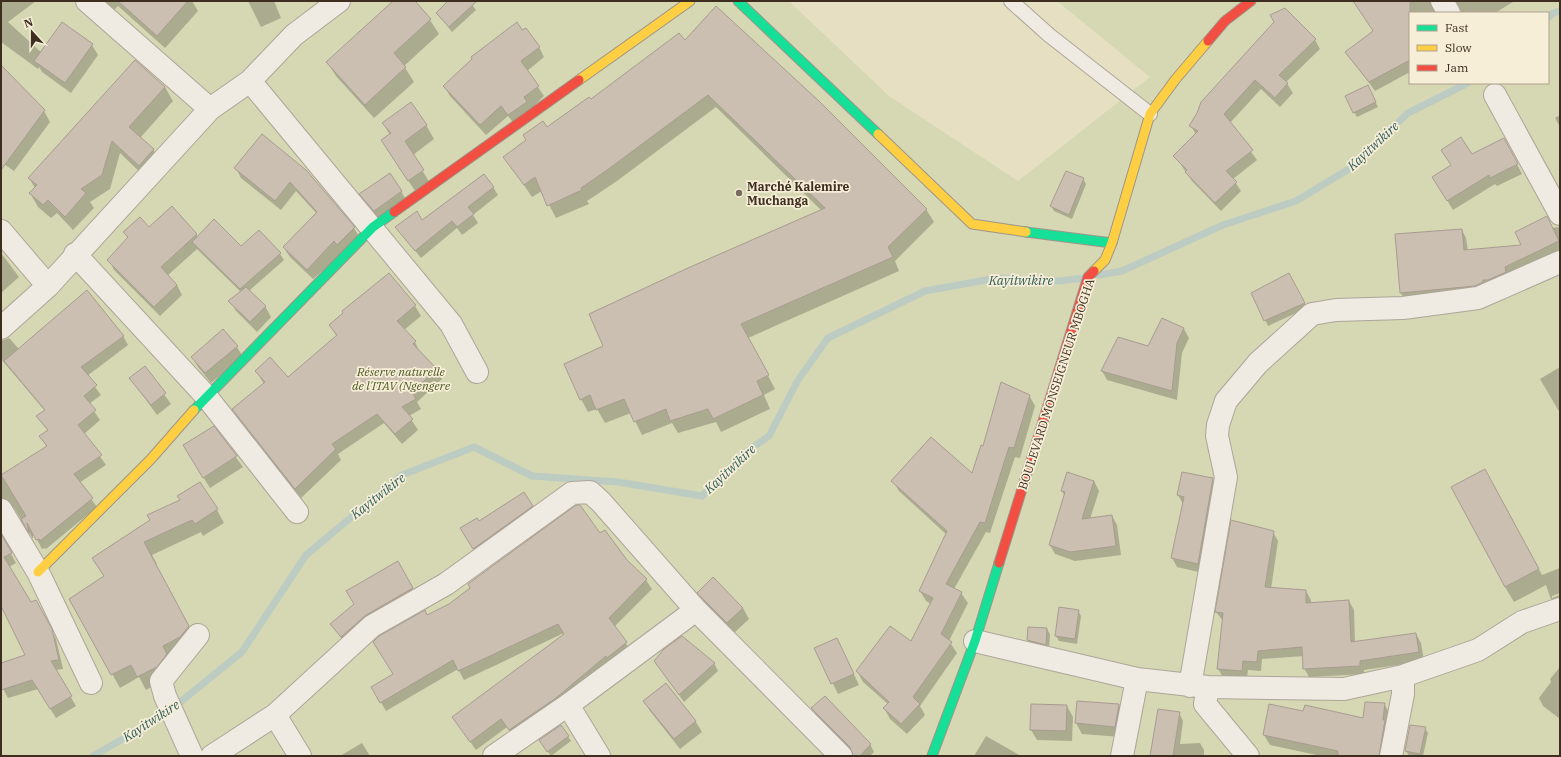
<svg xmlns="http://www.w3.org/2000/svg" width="1561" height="757" font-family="'IBM Plex Serif',serif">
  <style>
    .farmland { fill: #e6dfc2 }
    .green { fill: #d6d7b3; fill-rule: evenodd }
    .shadow { fill: #0003 }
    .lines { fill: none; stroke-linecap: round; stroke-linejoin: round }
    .stream { stroke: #bcccc2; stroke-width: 7 }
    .building { fill: #cbbfb2; stroke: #a89c90 }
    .lane-casing { stroke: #ada599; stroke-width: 16 }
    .street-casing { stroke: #ada599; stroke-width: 24 }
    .fast-casing { stroke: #9c958a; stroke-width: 11 }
    .slow-casing { stroke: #9c958a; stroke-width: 11 }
    .jam-casing { stroke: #9c958a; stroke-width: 11 }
    .lane { stroke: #efebe3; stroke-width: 14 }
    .street { stroke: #efebe3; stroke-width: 22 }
    .fast { stroke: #16e098; stroke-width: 9 }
    .slow { stroke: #ffcf43; stroke-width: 9 }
    .jam { stroke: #f24e42; stroke-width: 9 }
    .poi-dot { fill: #786c5e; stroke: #f7eed8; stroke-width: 1.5 }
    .labels { text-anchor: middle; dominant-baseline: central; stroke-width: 3.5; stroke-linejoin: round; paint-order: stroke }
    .poi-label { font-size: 12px; font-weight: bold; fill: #3d2e20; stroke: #f7eed8; text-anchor: start }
    .park-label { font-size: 12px; font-style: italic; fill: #4d5a26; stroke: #f7eed8 }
    .street-label { font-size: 12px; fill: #3d2e20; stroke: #f7eed8 }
    .water-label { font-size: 13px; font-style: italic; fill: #2f5d5a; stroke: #f7eed8 }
  </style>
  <rect width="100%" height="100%" fill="#e7e0d1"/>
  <path class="farmland" d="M789,1H1057L1150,77L1018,181L889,96Z"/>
  <path class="green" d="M1,1H789L889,96L1018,181L1150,77L1057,1H1560V756H1ZM1410,13H1548V83H1410Z"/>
  <path class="shadow" d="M1,1H36L8,22L42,53L92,45L98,55L71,93L42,72L39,67L38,69L1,42Z
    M102,1H192L198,11L165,48L118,6L113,11Z
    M248,1H274L281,18L261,27Z
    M394,1H413L430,20L439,34L404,66L414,82L374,118L336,76L327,62Z
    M450,1H469L476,10L452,32L437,13Z
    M1353,1H1440L1436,4L1435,13H1410V72L1375,91L1347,53L1374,31Z
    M1456,1H1512L1513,2L1495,13H1462Z
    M1285,9L1315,40L1320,49L1286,82L1293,93L1280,107L1261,89L1230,123L1257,160L1233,179L1241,191L1221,211L1192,181L1175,156L1196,135L1191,126Z
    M522,32L539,47L544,57L527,71L544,96L515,125L508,116L486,135L450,96L444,86Z
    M684,42L926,209L934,222L895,261L899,271L748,338L775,389L764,395L770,409L721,432L716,422L678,433L672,423L642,435L631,413L605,423L597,409L588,412L581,399L605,346L822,211L716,107L617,181L587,201L589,204L556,218L542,191L532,197L505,157L546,128Z
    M1,67L44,111L50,122L14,171L1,162Z
    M165,87L173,101L140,138L153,149L161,163L147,179L120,153L110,189L90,202L94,208L73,230L57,213L51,218L38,207L30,193L35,188L29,178Z
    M1370,91L1378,107L1357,117L1354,112Z
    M1560,115V127L1555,118Z
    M383,123L426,125L434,139L413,155L431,185L417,194L382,140L390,135Z
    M1509,149L1522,174L1497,186L1495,184L1453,210L1439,187L1472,155Z
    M236,168L305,171L354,228L360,238L313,279L290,257L284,248L317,214L296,191L281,210L241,178Z
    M1083,179L1086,184L1072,219L1054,211L1051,206Z
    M493,187L498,195L473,215L478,223L462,235L457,228L421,258L396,227L422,221Z
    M401,191L407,202L380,221L361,194Z
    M1560,227V251L1509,275L1493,288L1405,301L1401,293L1396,235L1462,230L1466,238L1468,251L1523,246L1552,228Z
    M149,229L196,234L198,237L241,248L280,254L284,260L249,291L265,306L271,317L257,332L236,311L230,301L241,292L197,249L167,276L177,285L182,295L160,316L114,270L109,260L128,239L124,232Z
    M1,253L19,277L1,293Z
    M389,274L415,306L421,316L404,330L415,342L420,352L436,369L442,379L417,402L421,409L409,416L418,430L402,444L384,423L338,454L341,460L301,498L239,419L233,409L264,384L256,371L288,378L337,337L330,325Z
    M1289,275L1307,308L1268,326L1253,293Z
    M1184,329L1189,338L1182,353L1177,400L1107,380L1102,371Z
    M123,336L128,345L87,376L101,395L89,404L100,420L84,434L106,465L79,483L97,507L46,549L45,548L42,549L33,532V539L14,508L7,506L1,508V476L47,448L41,437L48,431L38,417L45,411L1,359V341L9,338L19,349Z
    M237,347L243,357L211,383L198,367L192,357Z
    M144,367L171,404L157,415L130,378Z
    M1560,367V413L1540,379Z
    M1029,395L1035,406L1020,458L1015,457L990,533L986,532L954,589L961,593L968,603L949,641L957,653L920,706L925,715L907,734L890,719L884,708L888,704L863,682L857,671L912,643L931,604L926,601L920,591L947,535L899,491L893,481L973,475L983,447Z
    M214,428L243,467L210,488L190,456Z
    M1212,479L1218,488L1203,573L1177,567L1172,558L1183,504L1178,495Z
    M1094,481L1099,491L1090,519L1112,516L1117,525L1121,555L1075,561L1055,554L1050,545L1065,497L1062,491Z
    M1494,486L1542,575L1560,568V593L1552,596V598L1560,595V612L1550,597L1546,585L1514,602L1505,587Z
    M524,493L535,511L476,553L461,528L479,522Z
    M181,500L217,510L224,523L203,536L201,532L152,555L157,564L155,565L196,640L164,679L146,690L139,677L120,688L70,599L104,577L93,558Z
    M1273,532L1278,541L1271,589L1306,591L1311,600V603L1349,601L1354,610L1355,643L1416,634L1421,643L1424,661L1364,670V674L1309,677L1304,668V656L1262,659L1261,671L1248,670L1247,679L1223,677L1218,669L1223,621L1216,612Z
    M600,535L646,580L652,589L614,627L632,652L515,739L507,727L476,750L453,717L565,634L564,633L464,680L458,669L386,711L372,687L394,674L427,616Z
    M1,536L16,563L9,567L30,604L41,610L56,639L63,669L55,670L76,706L56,718L38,689L8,698L1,685V664L26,656L1,604Z
    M403,572L417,598L347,646L331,624Z
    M699,593L743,608L749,619L734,633L705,603Z
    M1078,611L1081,616L1077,644L1059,641L1056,636Z
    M1047,629L1050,634L1049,649L1031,645L1028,640Z
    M837,639L859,685L838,694L816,648Z
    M655,662L714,663L718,671L684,702Z
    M1560,667V719L1543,706L1539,698L1551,682L1550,679Z
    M666,684L696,722L702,732L680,749L650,711L644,701Z
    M1078,702L1119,705L1125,716L1121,737L1082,734L1076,723Z
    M1384,704L1390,714L1386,756H1321L1270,745L1264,735L1304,712L1364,719Z
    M1067,706L1073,717L1072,741L1037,740L1031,730Z
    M812,708L870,744L874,752L870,756H854V754L817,716Z
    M1179,713L1183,721L1180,744L1200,743L1204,750V756H1151Z
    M561,726L571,741L551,756L540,741Z
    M1425,728L1428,733L1423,756H1409L1406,751Z
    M986,736L1021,756H974Z
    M362,743L370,756H340Z"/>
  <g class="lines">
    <path class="stream" d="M1548,18L1553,13L1560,11
      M1099,275L1122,271L1223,225L1296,201L1349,169L1408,113L1468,83
      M93,756L163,716L242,652L306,555L402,475L474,447L532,476L618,482L702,496L746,452L769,436L798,380L828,338L925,291L997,278L1059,281L1085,278"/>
  </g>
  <path class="building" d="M118,1H188L157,36Z
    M393,1H415L431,19L394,53L406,67L365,105L326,62Z
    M448,1H477L449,27L436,13Z
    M1353,1H1410V60L1369,82L1345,52L1373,31Z
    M716,6L820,102L927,209L888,247L893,257L741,324L769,375L757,381L763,395L713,419L708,409L670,421L666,409L634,422L624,399L596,410L590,395L580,400L564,364L603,346L589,314L688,268L825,208L708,95L610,168L581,188L582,190L547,206L535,177L524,185L503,157L526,140L523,135L543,121L547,127L589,97L591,99L679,33L685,40Z
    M1285,8L1316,39L1279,75L1288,83L1275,98L1255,80L1224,114L1253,150L1226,171L1237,182L1215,203L1185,172L1187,170L1173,156L1198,131L1189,126L1197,113L1201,102L1274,22L1270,15Z
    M62,22L93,44L65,83L34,61Z
    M517,22L522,30L526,28L540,47L521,61L539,86L524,97L527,102L508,115L501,106L480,125L443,86L472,59L471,57Z
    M135,60L165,87L129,127L154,149L139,166L112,141L102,175L81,189L86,193L65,217L48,200L43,205L29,193L37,185L28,178Z
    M1,65L45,110L1,170Z
    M1368,85L1376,102L1353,113L1345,96Z
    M411,102L427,125L405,141L424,170L408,181L381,140L391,133L382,123Z
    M262,134L306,170L355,227L337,245L334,241L307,270L283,247L317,212L290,182L275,201L234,168Z
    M1461,137L1472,154L1504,138L1518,164L1490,178L1489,175L1447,201L1432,177L1451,165L1441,150Z
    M1066,171L1084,178L1069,215L1050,206Z
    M390,173L402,191L374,211L359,194Z
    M484,174L494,187L468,207L474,214L457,227L452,221L415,251L395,227L417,211L422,220Z
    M172,206L197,234L161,267L177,285L154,307L107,260L128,237L123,232L140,217L149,227Z
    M1547,216L1559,241L1505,267L1506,272L1488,280H1483V282L1475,286L1400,293L1395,234L1462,229L1464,250L1521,245L1515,232Z
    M214,219L241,246L259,230L281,253L240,289L192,242Z
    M389,273L416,305L397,321L416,341L413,344L437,369L412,392L416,399L402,407L413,419L395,434L377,414L332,444L336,449L295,489L232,409L265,382L255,371L270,357L288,377L337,335L329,325L343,313L342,311Z
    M1289,273L1305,303L1264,321L1251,293Z
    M246,287L266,306L250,322L228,301Z
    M87,290L124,336L81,367L97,385L84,396L96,410L78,425L102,455L74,474L93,498L40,541L39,539L36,540L27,523L29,533L21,519L26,516L1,475L47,446L39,436L48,430L36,416L45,410L4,361Z
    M1162,318L1184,328L1177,343L1172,391L1101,371L1118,337L1148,346Z
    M223,329L238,346L205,373L191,357Z
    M145,366L166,393L151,405L129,378Z
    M1001,382L1030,395L1014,448L1009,447L985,523L980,522L946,584L962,592L941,634L952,642L913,697L920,704L901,724L883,708L889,702L856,671L890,626L911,641L933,598L919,591L947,531L891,481L931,437L972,473L981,445L983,446Z
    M214,426L237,456L203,478L183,445Z
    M1485,469L1539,569L1505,587L1451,487Z
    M1067,472L1094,481L1082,519L1112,515L1116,546L1070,552L1049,545L1065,492L1061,491Z
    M1182,472L1213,478L1198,564L1171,558L1184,497L1177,495Z
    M200,482L218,509L195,524L192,520L144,542L189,626L180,637L163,646L167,654L157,667L137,677L131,665L111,675L69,599L104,576L92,558L150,520L147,515L180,500L177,496Z
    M524,492L533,506L473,549L460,528L477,518L479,521Z
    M576,505H580L600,533L605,530L627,560L647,579L609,618L627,642L607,658L606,656L556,698L509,730L501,719L470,742L452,717L564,634L558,624L458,671L453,660L380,703L371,687L393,674L373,642L379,636L425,610L427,615L449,604L470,588L468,584Z
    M1231,520L1274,531L1265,587L1306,590V603L1349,600L1351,642L1416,633L1419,652L1360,661V666L1303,669L1302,647L1258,651L1257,662L1243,661L1242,671L1217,669L1223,613L1215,612Z
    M1,534L12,553L4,557L31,602L36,600L52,629L59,660L51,661L72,696L50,709L32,680L1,690V663L25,655L1,606Z
    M398,561L413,588L366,615L341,637L330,624L354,604L346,591Z
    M713,577L743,608L727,623L697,593Z
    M1059,607L1079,610L1075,639L1055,636Z
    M1028,627L1047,628L1046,645L1027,640Z
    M682,636L715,663L679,695L654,661L664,649Z
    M837,638L854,674L831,684L814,648Z
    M666,683L696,721L674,739L643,701Z
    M825,696L871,744L860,756H853L850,747L811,708Z
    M1077,701L1119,704L1115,727L1075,723Z
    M1365,702L1385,703L1383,720H1385L1379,756H1338V751L1263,735L1269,704L1303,711L1305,705L1363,718Z
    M1031,704L1067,705L1066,731L1030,730Z
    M1158,709L1180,712L1173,756H1150Z
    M561,725L569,736L547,752L539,740Z
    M1410,725L1426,727L1420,754L1405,751Z"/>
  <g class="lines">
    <g class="lane-casing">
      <path id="lane" d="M1011,1L1049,35L1150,114"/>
    </g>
    <g class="street-casing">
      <path id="street" d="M87,1L210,109
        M1442,1L1449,13
        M250,81L451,324L477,372
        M1495,95L1560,214
        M1,231L48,286
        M75,254L206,396L297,512
        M1,328L48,286L210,109L250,81L294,35L339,1
        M1,510L38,572L91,683
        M975,641L1137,679L1208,687L1344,689L1403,676L1478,650L1522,622L1560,609
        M1190,686L1226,477L1217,436L1218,425L1226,401L1258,363L1312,314L1336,310L1403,308L1478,298L1560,262
        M1208,687L1205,704L1248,756
        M568,705L599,756
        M275,715L300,756
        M192,756L165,696L161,681L198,635
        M212,756L275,715L372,626L446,584L572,493L590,492L601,502L696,610L841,756
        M494,756L568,705L696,610
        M1122,756L1137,679
        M1391,756L1403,694V676"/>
    </g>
    <g class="fast-casing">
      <path id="fast" d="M738,1L878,134
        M1026,232L1112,243
        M194,410L373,227L394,212
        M932,756L975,641L999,563"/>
    </g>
    <g class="slow-casing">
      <path id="slow" d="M579,80L690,1
        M878,134L972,224L1026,232
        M1094,271L1105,260L1112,243L1150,114L1175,80L1208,41
        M38,572L151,459L194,410"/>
    </g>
    <g class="jam-casing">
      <path id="jam" d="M1208,41L1225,21L1251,1
        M394,212L579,80
        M999,563L1088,277L1094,271"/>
    </g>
    <use href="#lane" class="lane"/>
    <use href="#street" class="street"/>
    <use href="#fast" class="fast"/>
    <use href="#slow" class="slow"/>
    <use href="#jam" class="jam"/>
  </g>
  <circle class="poi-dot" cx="739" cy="193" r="4"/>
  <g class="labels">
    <g class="poi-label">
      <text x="747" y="186">Marché Kalemire<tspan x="747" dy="14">Muchanga</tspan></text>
    </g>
    <g class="park-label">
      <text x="401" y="371">Réserve naturelle<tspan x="401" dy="14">de l'ITAV (Ngengere</tspan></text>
    </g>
    <g class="street-label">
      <text transform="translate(1056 384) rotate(-72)">BOULEVARD MONSEIGNEUR MBOGHA</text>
    </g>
    <g class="water-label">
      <text transform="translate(1373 146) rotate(-43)">Kayitwikire</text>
      <text x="1021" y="280">Kayitwikire</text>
      <text transform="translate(730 469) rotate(-43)">Kayitwikire</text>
      <text transform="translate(378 496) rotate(-38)">Kayitwikire</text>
      <text transform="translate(151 721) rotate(-33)">Kayitwikire</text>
    </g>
  </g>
  <rect width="1561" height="757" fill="none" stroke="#3d2e20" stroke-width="4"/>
  <rect x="1409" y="12" width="140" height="72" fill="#f7eed8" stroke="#ada18e"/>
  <rect x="1417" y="25" width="20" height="6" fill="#16e098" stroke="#ada18e"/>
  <text x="1445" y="32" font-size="12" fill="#3d2e20">Fast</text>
  <rect x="1417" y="45" width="20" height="6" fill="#ffcf43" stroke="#ada18e"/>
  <text x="1445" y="52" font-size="12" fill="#3d2e20">Slow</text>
  <rect x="1417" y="65" width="20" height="6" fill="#f24e42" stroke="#ada18e"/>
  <text x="1445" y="72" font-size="12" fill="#3d2e20">Jam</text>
  <g transform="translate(32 32) rotate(339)" stroke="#f7eed8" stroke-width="3" paint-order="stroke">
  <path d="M0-3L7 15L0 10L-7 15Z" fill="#3d2e20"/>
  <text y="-6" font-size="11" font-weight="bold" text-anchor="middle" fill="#3d2e20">N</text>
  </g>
</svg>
